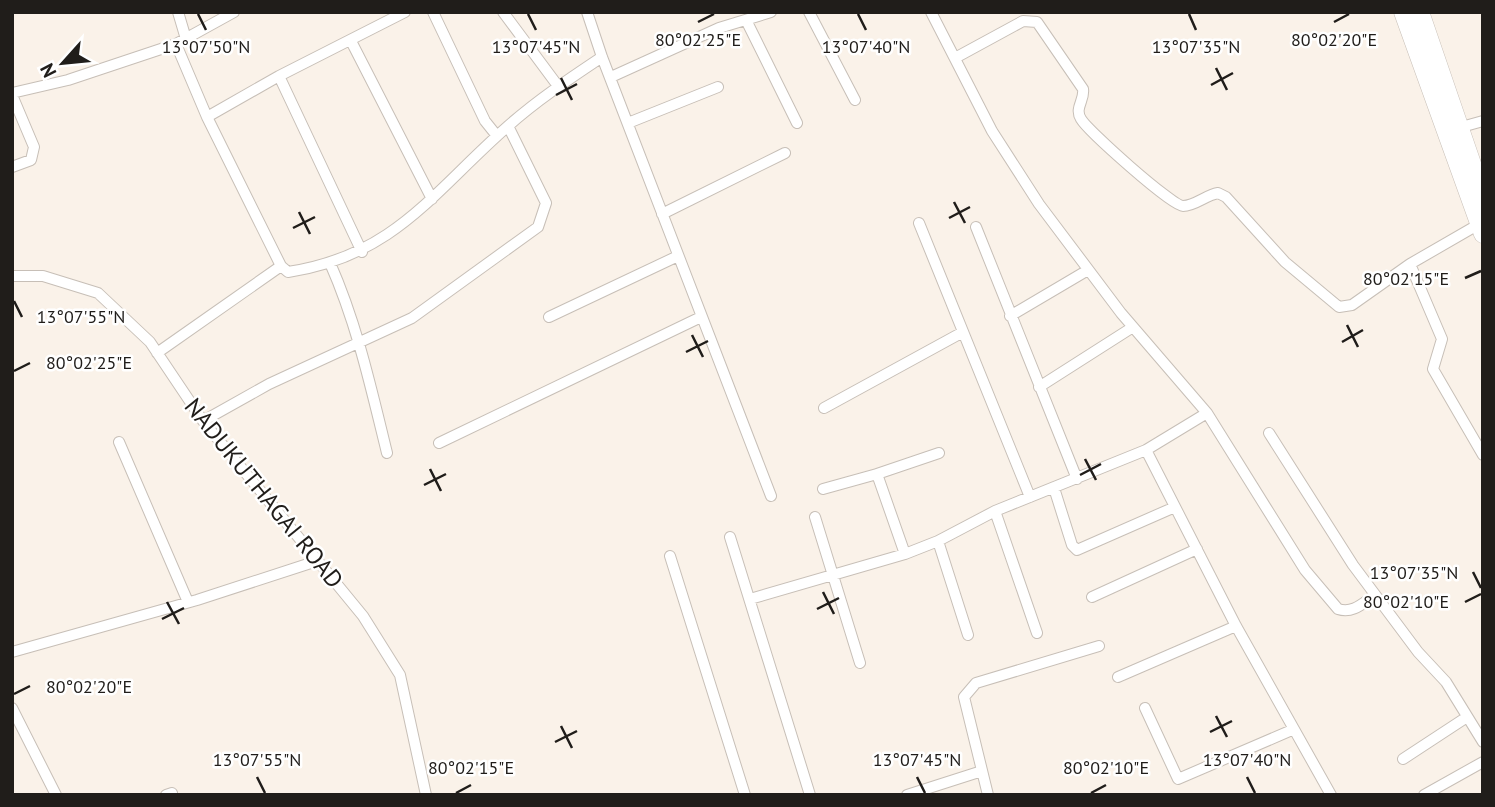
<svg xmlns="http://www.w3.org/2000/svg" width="1495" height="807" font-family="'PT Sans',sans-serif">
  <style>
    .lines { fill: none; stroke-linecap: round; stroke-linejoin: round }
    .minor-casing { stroke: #c7bfb7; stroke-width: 12 }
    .trunk-casing { stroke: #c7bfb7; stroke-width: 19 }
    .minor { stroke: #fff; stroke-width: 10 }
    .trunk { stroke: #fff; stroke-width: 18 }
    .ticks { fill: none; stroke: #201d1a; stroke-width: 2.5 }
    .labels { text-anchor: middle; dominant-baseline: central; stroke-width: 5; stroke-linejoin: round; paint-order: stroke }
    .street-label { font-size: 24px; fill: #201d1a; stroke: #fff }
    .ticks-label { font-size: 18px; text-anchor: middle; fill: #201d1a; stroke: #fff; stroke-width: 5; stroke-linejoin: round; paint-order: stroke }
  </style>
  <rect width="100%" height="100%" fill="#faf2e9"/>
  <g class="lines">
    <g class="minor-casing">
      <path id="minor" d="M178,12L186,39
        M433,12L485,121L497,136
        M503,12L558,86
        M587,12L602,57L771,496
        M809,12L855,100
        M931,12L992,131L1039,204L1121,313L1207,413L1305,570L1338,609C1353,614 1363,603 1375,595
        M746,20L797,123
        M351,41L432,199
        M176,44L234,12
        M955,58L1023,21L1037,22L1083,89C1085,100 1074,108 1081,119C1088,131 1172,206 1183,206C1195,206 1206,195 1218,193L1226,197L1285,262L1339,307L1352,305L1410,264
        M279,76L405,12
        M611,77L719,28L771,12
        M12,93L68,80L176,44L207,117L281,266L288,272C394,256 433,192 507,127C536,101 569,79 602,57
        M12,95L34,147L31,160L12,167
        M207,117L279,76L362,252
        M628,123L718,87
        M1458,128L1483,121
        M662,214L785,153
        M919,223L1030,497
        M1481,223L1410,264L1442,339L1433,369L1483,455
        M976,227L1077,479
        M330,263C357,324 371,388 387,453
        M12,276H43L98,293L150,342L203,421L363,616L400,675L426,795
        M1010,316L1088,270
        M549,317L678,256
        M157,353L281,266
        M1039,387L1133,327
        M824,408L963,332
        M203,421L269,384L412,318L538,227L546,203L508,126
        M1269,433L1353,565L1418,652L1446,682L1483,742
        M119,442L188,602
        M439,443L701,317
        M1146,450L1236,626L1331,795
        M1054,488L1072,545L1077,550L1175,507
        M823,489L877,474
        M995,511L1037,633
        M815,517L860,663
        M730,537L810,795
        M938,541L968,635
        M905,554L877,474L939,453
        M670,556L745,795
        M1092,597L1197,549
        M750,599L905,554L938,541L995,511L1146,450L1207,413
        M12,652L197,600L317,561
        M1118,677L1236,626
        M12,708L56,795
        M1145,708L1178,779L1292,730
        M1403,759L1467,717
        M166,795L172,793
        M907,795L982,771
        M988,795L964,697L976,683L1099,646
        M1424,795L1483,762"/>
    </g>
    <g class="trunk-casing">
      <path id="trunk" d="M1403,12L1483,234
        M1420,12L1483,196"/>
    </g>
    <use href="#minor" class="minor"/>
    <use href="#trunk" class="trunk"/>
  </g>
  <path class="ticks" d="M198,14L206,30M528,14L536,30M858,14L866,30M1189,14L1196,30M698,22L714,14M1334,22L1349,14M1216,68L1227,90M561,78L572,100M1211,85L1233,73M556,95L577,84M954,202L965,223M299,212L310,234M949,218L970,207M293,228L315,217M1465,278L1481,271M14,301L22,317M1347,325L1358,347M692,335L703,357M1342,342L1363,330M686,352L708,341M14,371L30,363M1085,459L1096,480M430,469L441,491M1080,475L1101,464M424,485L446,474M1473,572L1481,588M823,592L834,614M167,602L179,624M1465,602L1481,594M817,609L839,598M162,619L184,608M14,694L30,686M1216,716L1227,737M561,726L572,748M1210,732L1232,721M555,742L577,731M257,777L265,793M917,777L925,793M1247,777L1255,793M456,793L471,785M1091,793L1106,785"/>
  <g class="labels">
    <g class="street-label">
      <text transform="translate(264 493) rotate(51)">NADUKUTHAGAI ROAD</text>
    </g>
  </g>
  <g class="ticks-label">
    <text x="698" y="46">80°02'25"E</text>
    <text x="1334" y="46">80°02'20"E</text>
    <text x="206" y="53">13°07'50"N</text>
    <text x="536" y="53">13°07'45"N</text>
    <text x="866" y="53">13°07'40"N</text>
    <text x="1196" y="53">13°07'35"N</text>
    <text x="1406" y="285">80°02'15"E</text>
    <text x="81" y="323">13°07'55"N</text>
    <text x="89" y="369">80°02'25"E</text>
    <text x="1414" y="579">13°07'35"N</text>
    <text x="1406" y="608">80°02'10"E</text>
    <text x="89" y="693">80°02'20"E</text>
    <text x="257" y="766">13°07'55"N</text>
    <text x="917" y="766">13°07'45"N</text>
    <text x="1247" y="766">13°07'40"N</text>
    <text x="471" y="774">80°02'15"E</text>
    <text x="1106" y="774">80°02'10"E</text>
  </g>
  <rect width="1495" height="807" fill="none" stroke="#201d1a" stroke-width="28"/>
  <g transform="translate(63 63) rotate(243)" stroke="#ffffff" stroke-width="5" paint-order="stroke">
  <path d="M0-5L12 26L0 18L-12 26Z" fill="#201d1a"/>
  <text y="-10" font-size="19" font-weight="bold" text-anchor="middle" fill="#201d1a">N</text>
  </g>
</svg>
